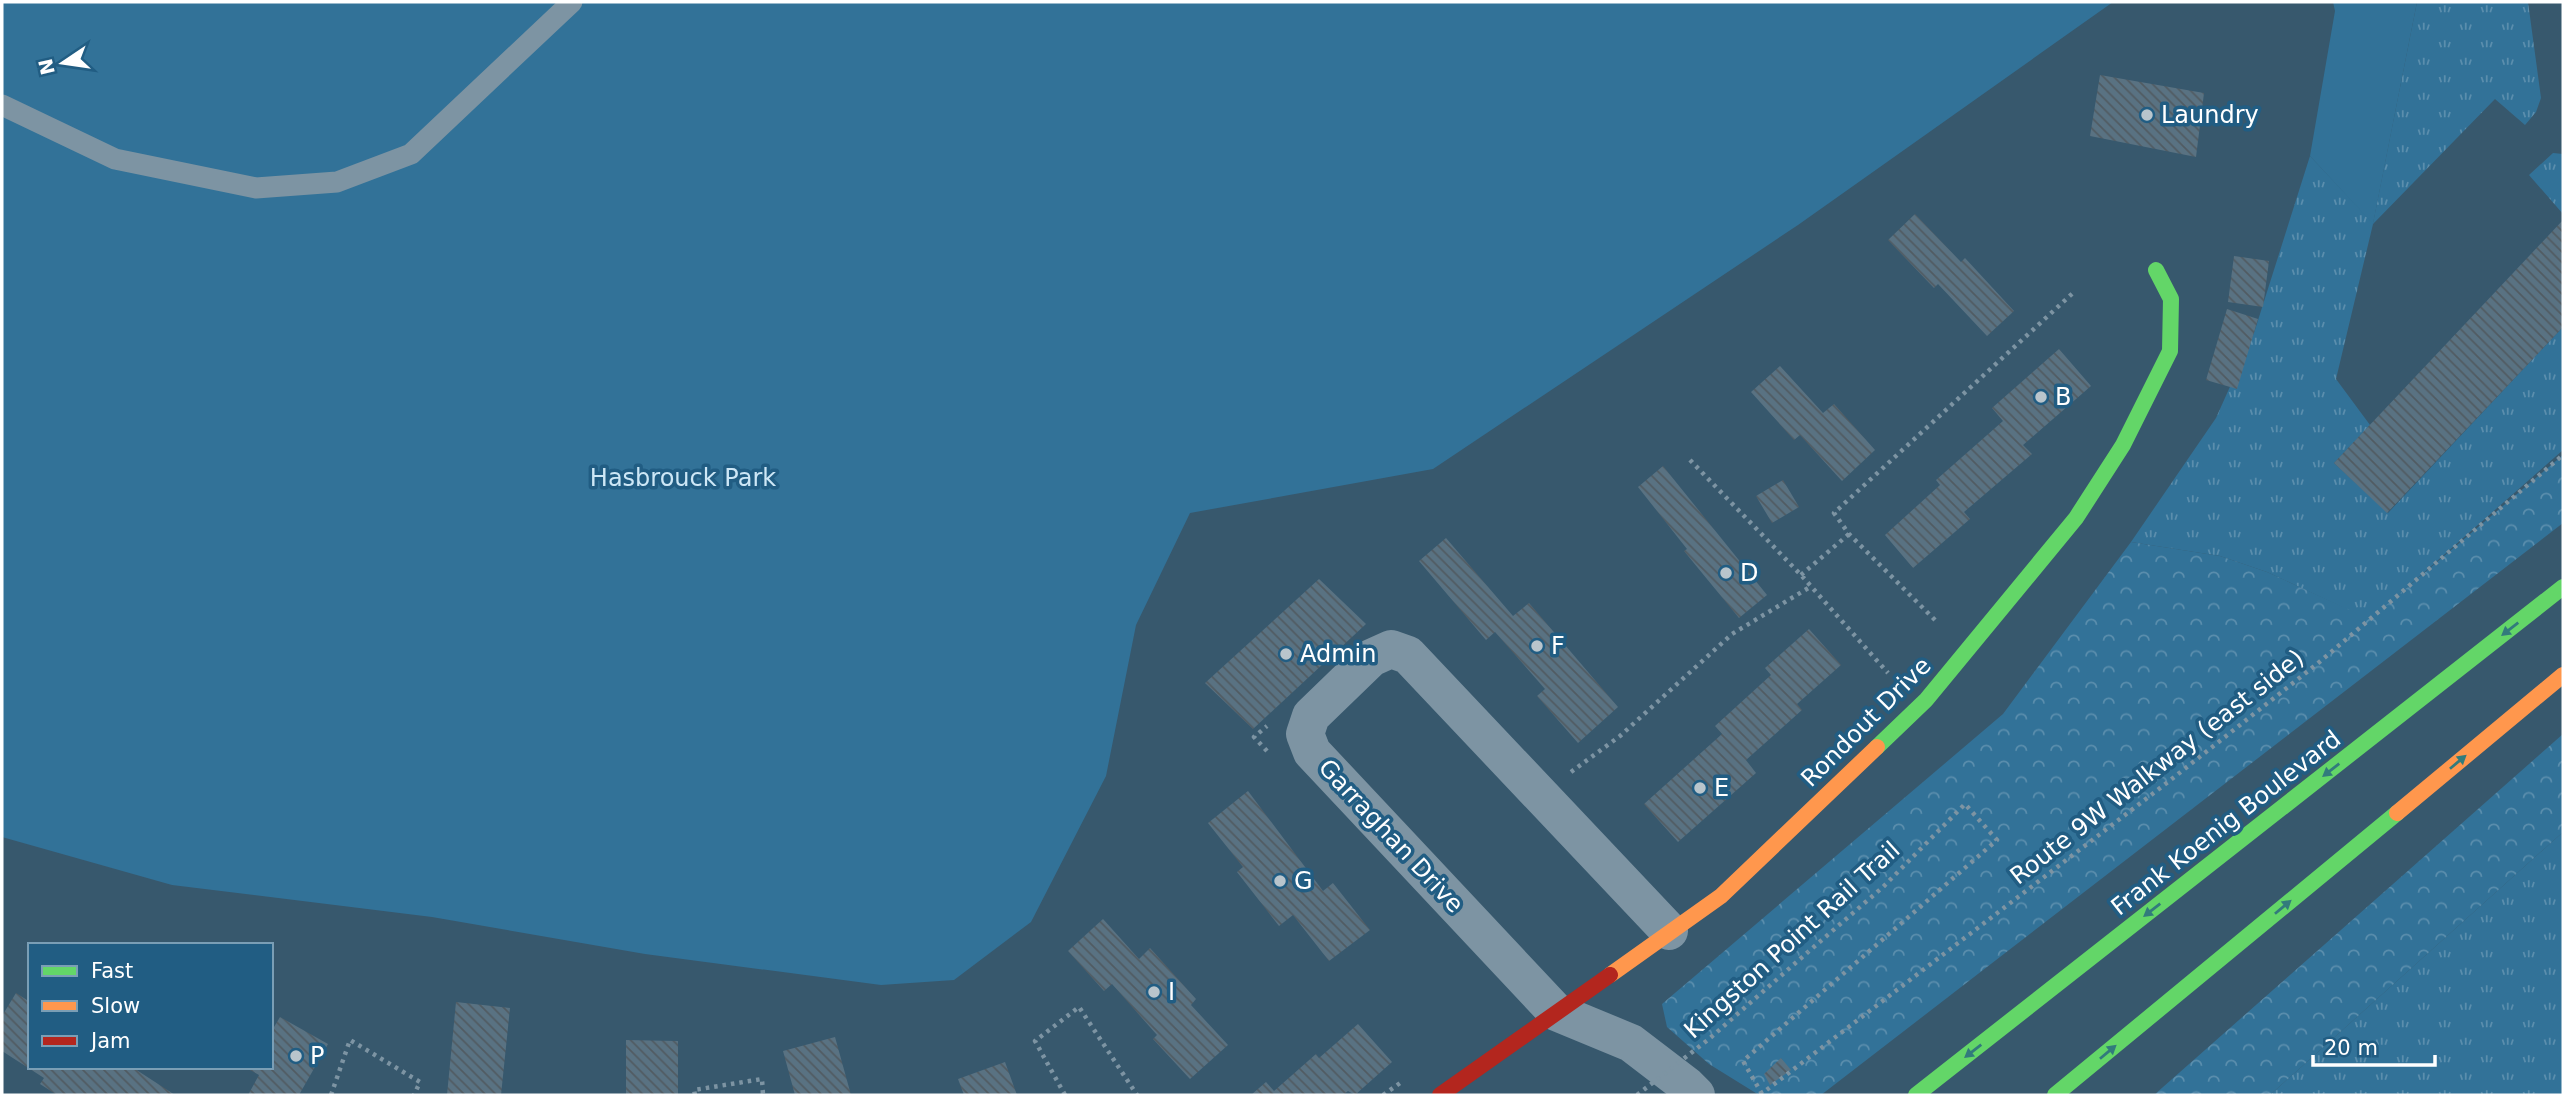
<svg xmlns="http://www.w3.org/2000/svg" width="2565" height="1097" font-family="'DejaVu Sans',sans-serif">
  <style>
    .grass { fill: url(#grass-tufts) }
    .forest { fill: url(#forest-crowns) }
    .green { fill: #327298 }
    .building { fill: url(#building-back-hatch) }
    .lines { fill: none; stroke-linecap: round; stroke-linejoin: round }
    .path { stroke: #7d94a3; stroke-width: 4.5; stroke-dasharray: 3.5 5; stroke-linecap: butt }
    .lane { stroke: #7d94a3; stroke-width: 21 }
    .street { stroke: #7d94a3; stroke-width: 38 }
    .fast { stroke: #63d668; stroke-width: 16 }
    .slow { stroke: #ff974d; stroke-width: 16 }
    .jam { stroke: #b3261e; stroke-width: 16 }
    .path-bridge { stroke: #7d94a3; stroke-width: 4.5; stroke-dasharray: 3.5 5; stroke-linecap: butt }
    .oneway { fill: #327b7c }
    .poi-dot { fill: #b9c5cc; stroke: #215d83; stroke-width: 2.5 }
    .labels { text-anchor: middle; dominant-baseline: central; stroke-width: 7; stroke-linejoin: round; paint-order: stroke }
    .poi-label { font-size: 24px; fill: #fff; stroke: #215d83; text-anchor: start }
    .park-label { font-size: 24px; fill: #cde7f6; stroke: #215d83 }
    .street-label { font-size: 24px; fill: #fff; stroke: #215d83 }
  </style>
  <defs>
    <pattern id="grass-tufts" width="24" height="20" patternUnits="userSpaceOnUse" patternTransform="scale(1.75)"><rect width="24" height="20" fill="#327298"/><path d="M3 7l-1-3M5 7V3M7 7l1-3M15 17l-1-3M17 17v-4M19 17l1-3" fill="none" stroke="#5b8ead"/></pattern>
    <pattern id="forest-crowns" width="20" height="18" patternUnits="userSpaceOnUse" patternTransform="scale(1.75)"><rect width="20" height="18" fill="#327298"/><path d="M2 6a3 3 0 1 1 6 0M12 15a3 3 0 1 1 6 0" fill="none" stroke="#5b8ead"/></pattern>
    <pattern id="building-back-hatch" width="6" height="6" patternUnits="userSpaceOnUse" patternTransform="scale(1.75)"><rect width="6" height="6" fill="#597282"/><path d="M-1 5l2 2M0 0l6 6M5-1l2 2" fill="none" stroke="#515b62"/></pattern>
  </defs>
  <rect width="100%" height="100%" fill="#37586d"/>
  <path class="grass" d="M2417,2H2528L2541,98L2536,112L2525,125L2495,99L2373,224L2336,379L2370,425L2334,463L2388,513L2563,327V450L2370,620L2267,572L2220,556L2131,542L2216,418L2254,333L2310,156L2373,223Z
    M2553,153L2563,154V214L2529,175Z
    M2563,832V1095H2270Z"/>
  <path class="forest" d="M2563,455V523L1821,1095H1759L1709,1064L1667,1027L1662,1004L2003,714L2131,542L2220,556L2267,572L2370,619Z
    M2563,734V832L2270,1095H2154Z"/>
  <path class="green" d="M2,2H2113L1798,225L1433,469L1190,513L1136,625L1106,776L1031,922L954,980L881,985L645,954L432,917L172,885L2,837Z
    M2333,2H2417L2373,224L2310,156L2335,11Z"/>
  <path class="building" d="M2100,75L2204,93L2196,157L2090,136Z
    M1915,214L1961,262L1965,258L2014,311L1987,336L1938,284L1934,288L1888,240Z
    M2563,220V327L2387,513L2334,463Z
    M2234,256L2269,261L2263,307L2228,302Z
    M2227,309L2258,319L2237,389L2206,380Z
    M2059,349L2091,386L2023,445L2032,454L1964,512L1970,519L1913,568L1885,535L1940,485L1936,480L2003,421L1992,408Z
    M1780,366L1823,413L1834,404L1875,450L1842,481L1800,435L1794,440L1751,392Z
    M1663,466L1767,595L1739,618L1684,551L1687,549L1638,487Z
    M1783,480L1799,507L1772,523L1756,496Z
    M1446,538L1513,616L1529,603L1618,707L1578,743L1537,696L1545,689L1495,632L1486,640L1419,561Z
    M1319,579L1366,624L1253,729L1205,683Z
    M1809,629L1841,665L1797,704L1802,710L1746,760L1756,773L1678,842L1644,804L1722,734L1715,726L1771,675L1765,668Z
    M1248,791L1323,891L1333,883L1370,930L1329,961L1293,915L1279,926L1237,872L1243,867L1208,823Z
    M1103,919L1139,959L1150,948L1196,999L1191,1005L1228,1045L1190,1079L1153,1039L1157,1035L1112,984L1104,991L1068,951Z
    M16,993L30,1002V1067H132L175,1095H57L40,1084L44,1078L2,1051V1016Z
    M456,1002L510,1008L501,1095H447Z
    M280,1017L328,1044L299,1095H248L259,1075L250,1070L251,1067H271V1032Z
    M1358,1024L1392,1062L1355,1095L1348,1091L1343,1095H1251L1266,1082L1274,1091L1316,1054L1319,1058Z
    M835,1037L851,1095H795L783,1051Z
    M626,1040L678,1041V1095H626Z
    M1781,1058L1791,1070L1770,1085L1764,1074Z
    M1005,1062L1017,1095H964L958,1079Z"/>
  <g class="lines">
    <path class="path" d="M1690,460L1801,575L1888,673
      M1801,575L1849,534
      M1935,620L1849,534L1834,513L2074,292
      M1267,751L1254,737L1267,726
      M1571,772L1620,736L1732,634L1810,587
      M1762,1094L1743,1061L1997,840L1965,804L1883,887L1808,952
      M331,1095L350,1040L420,1082L414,1095
      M695,1095L694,1090L762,1079L763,1095
      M1065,1095L1035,1041L1079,1007L1137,1095
      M1383,1095L1403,1081
      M1760,1095L2168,782L2317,664L2563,455"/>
    <path class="lane" d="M2,105L115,159L256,188L337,182L411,154L572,2"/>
    <path class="street" d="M1669,931L1408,655L1391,649L1371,658L1311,716L1305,734L1312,752L1556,1012L1631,1043L1686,1085L1696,1095"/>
    <path class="fast" d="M1877,747L1926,700L2076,518L2123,445L2170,351L2171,299L2156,270
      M1916,1095L2563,587
      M2055,1095L2397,813"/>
    <path class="slow" d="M2397,813L2563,675
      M1610,975L1721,896L1877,747"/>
    <path class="jam" d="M1440,1095L1610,975"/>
    <path class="path-bridge" d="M1637,1095L1709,1039L1808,952"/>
  </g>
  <defs><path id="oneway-solid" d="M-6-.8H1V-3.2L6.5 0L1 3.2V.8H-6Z" transform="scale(1.75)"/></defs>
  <g class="oneway">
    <use href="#oneway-solid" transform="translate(2510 629) rotate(142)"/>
    <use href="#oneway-solid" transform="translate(2458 762) rotate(-40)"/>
    <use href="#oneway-solid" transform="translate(2331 770) rotate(142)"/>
    <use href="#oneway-solid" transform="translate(2283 907) rotate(-40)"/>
    <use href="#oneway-solid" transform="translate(2152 910) rotate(142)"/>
    <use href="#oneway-solid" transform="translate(1973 1051) rotate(142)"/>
    <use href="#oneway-solid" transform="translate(2108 1052) rotate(-40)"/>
  </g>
  <g class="poi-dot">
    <circle cx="2147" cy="115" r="7"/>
    <circle cx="2041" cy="397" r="7"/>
    <circle cx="1726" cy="573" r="7"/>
    <circle cx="1537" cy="646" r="7"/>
    <circle cx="1286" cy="654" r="7"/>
    <circle cx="1700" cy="788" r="7"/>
    <circle cx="1280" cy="881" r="7"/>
    <circle cx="1154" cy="992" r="7"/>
    <circle cx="296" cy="1056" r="7"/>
  </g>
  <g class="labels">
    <g class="poi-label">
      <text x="2161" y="115">Laundry</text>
      <text x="2055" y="397">B</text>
      <text x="1740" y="573">D</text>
      <text x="1551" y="646">F</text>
      <text x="1300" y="654">Admin</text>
      <text x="1714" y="788">E</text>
      <text x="1294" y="881">G</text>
      <text x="1168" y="992">I</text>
      <text x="310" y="1056">P</text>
    </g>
    <g class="park-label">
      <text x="683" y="478">Hasbrouck Park</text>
    </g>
    <g class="street-label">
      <text transform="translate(1866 722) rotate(-45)">Rondout Drive</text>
      <text transform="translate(2157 767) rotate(-38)">Route 9W Walkway (east side)</text>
      <text transform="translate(2226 823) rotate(-38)">Frank Koenig Boulevard</text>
      <text transform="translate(1391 836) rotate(47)">Garraghan Drive</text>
      <text transform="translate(1792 940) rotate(-42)">Kingston Point Rail Trail</text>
    </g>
  </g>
  <rect width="2565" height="1097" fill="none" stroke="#ffffff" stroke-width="7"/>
  <rect x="28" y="943" width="245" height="126" fill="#215d83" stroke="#7a9eb5" stroke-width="2"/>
  <rect x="42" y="966" width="35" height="10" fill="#63d668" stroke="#7a9eb5" stroke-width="2"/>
  <text x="91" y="978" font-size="21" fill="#ffffff">Fast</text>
  <rect x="42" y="1001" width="35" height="10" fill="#ff974d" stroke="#7a9eb5" stroke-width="2"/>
  <text x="91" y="1013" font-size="21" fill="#ffffff">Slow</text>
  <rect x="42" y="1036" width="35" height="10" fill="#b3261e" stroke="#7a9eb5" stroke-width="2"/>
  <text x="91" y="1048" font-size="21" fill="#ffffff">Jam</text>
  <g transform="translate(63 63) rotate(257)" stroke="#215d83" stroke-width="5" paint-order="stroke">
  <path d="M0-5L12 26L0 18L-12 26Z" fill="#ffffff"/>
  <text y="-10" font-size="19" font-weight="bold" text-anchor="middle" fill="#ffffff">N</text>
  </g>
  <path d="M2313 1055v10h122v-10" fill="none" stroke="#ffffff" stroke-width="3.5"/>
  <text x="2324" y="1055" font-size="21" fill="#ffffff" stroke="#215d83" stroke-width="5" paint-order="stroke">20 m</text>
</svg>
